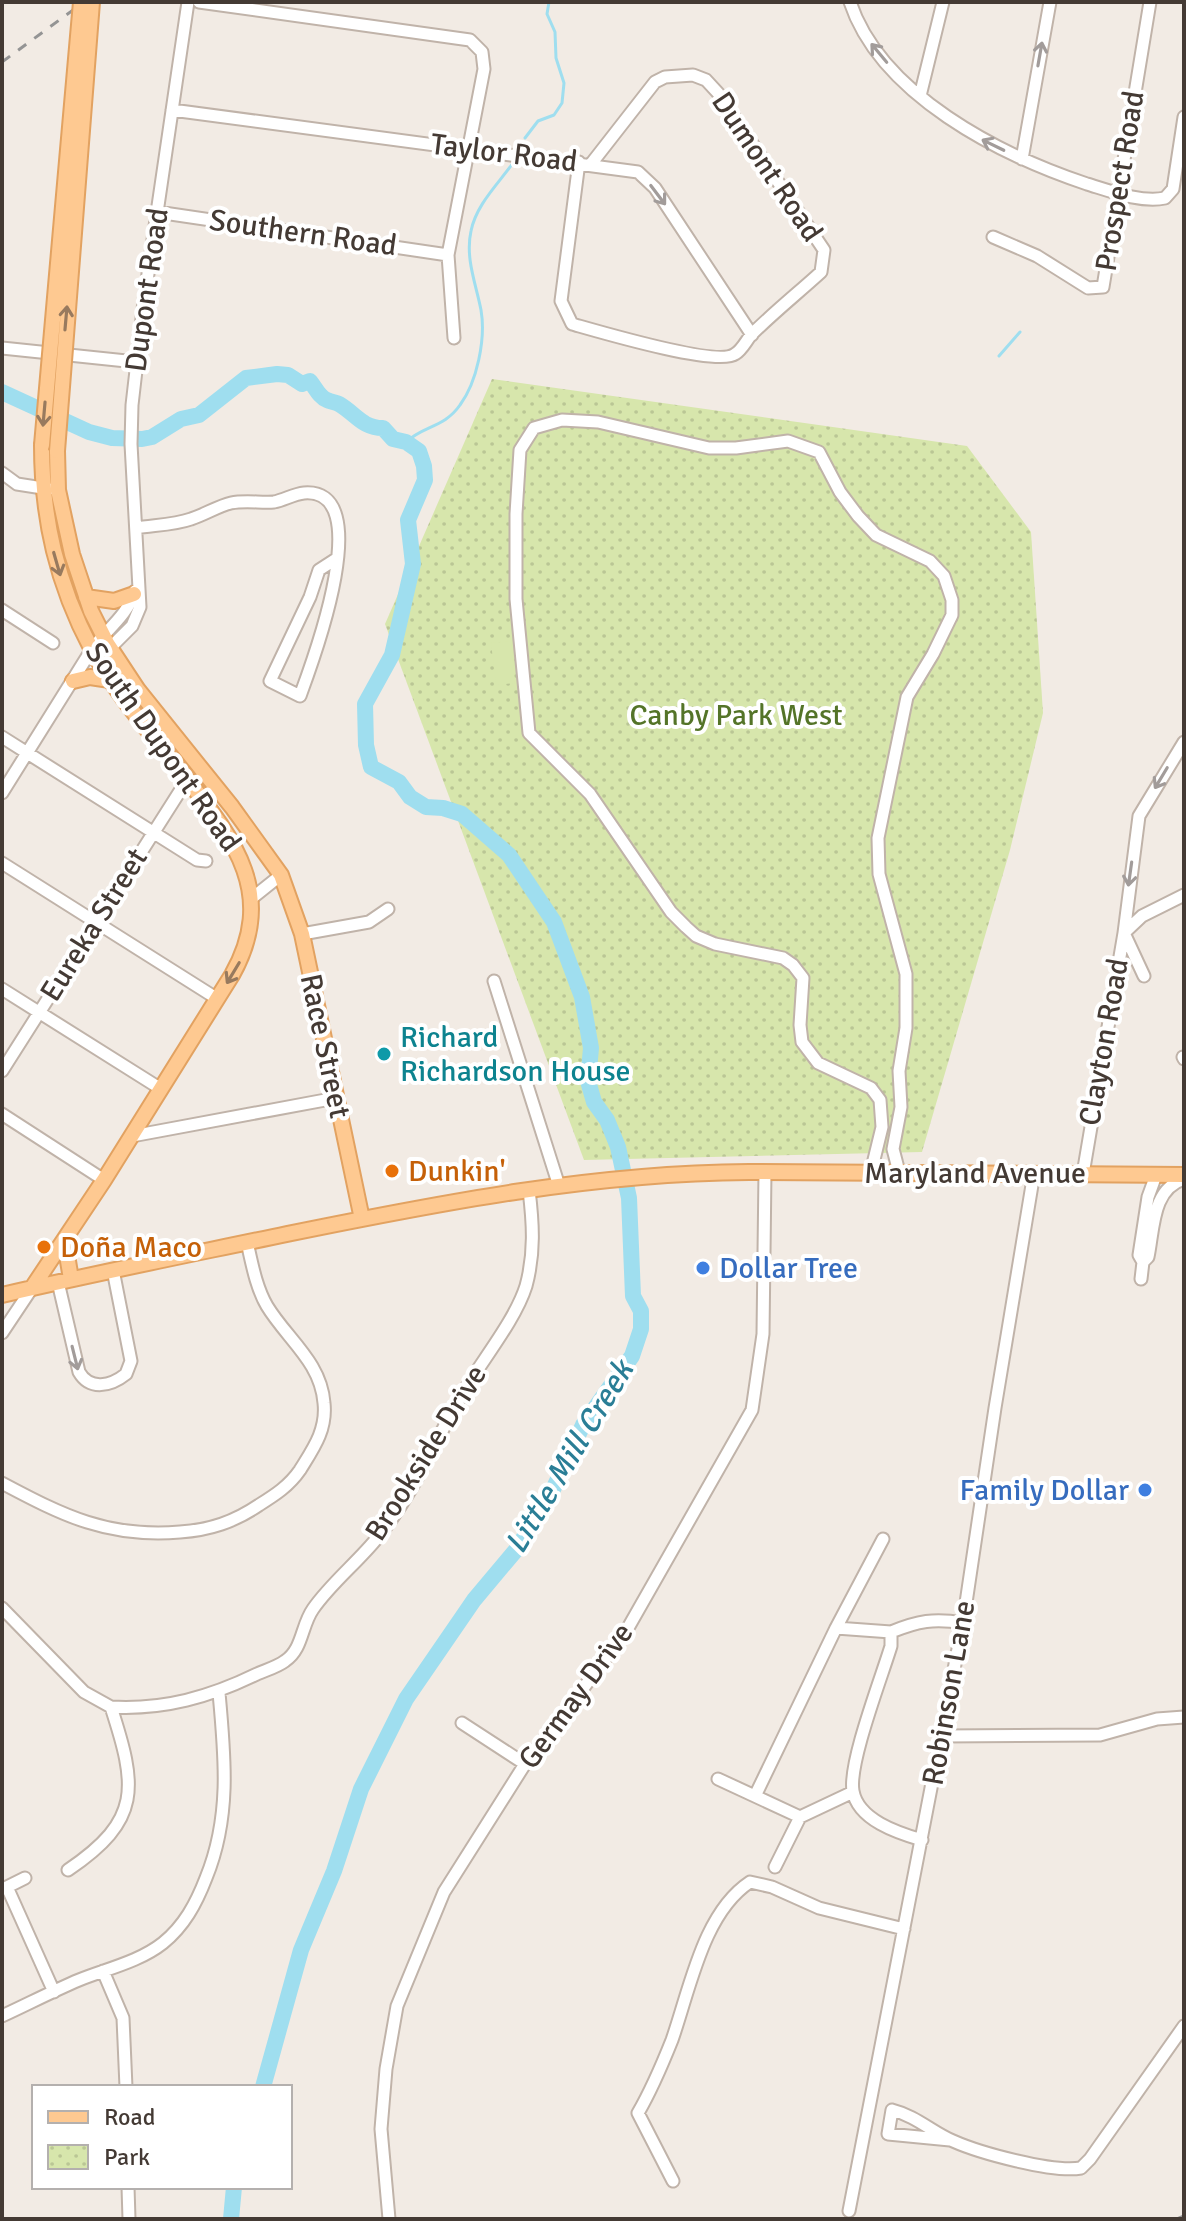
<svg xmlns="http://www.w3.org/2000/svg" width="1186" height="2221" font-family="Signika,sans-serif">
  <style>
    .park { fill: url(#park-dots) }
    .pitch { fill: #d7e6ac }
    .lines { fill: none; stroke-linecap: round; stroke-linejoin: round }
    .stream { stroke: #9fdeef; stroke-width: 3 }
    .river { stroke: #9fdeef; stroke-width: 16 }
    .minor-casing { stroke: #c0b3a9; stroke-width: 15 }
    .major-casing { stroke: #e2a261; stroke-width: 18 }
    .minor { stroke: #fff; stroke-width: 11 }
    .major { stroke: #fec991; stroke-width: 14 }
    .rail { stroke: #949494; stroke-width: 3; stroke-dasharray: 10 10; stroke-linecap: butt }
    .major-bridge-casing { stroke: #e2a261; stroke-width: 18; stroke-linecap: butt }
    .major-bridge { stroke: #fec991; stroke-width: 14 }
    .oneway { stroke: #a29c9a }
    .oneway2 { stroke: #987a5e }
    .culture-dot { fill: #0f9aa8; stroke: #fff; stroke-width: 3 }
    .food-dot { fill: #e8710a; stroke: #fff; stroke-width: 3 }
    .shop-dot { fill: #3f7fe0; stroke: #fff; stroke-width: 3 }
    .labels { text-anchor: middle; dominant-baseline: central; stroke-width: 8; stroke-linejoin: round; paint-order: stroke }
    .street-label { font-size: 30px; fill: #443a34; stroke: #fff }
    .park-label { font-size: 30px; fill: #547428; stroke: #fff }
    .culture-label { font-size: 30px; fill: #0d838f; stroke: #fff; text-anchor: start }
    .food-label { font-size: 30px; fill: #c56008; stroke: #fff; text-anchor: start }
    .shop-label { font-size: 30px; fill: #366cbe; stroke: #fff; text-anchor: start }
    .water-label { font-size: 32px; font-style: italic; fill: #2a7e96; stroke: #fff }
  </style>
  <defs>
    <pattern id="park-dots" width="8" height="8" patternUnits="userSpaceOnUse" patternTransform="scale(2)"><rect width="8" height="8" fill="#d7e6ac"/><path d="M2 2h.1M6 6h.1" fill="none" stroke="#bac695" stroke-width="1.8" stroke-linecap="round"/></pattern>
  </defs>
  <rect width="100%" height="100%" fill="#f2ebe4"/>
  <path class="park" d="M492,379L967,446L1031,532L1043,713L1010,850L922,1152L584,1160L385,624Z"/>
  <path class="pitch" d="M511,641L515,683L496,685L491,643Z"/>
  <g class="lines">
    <path class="stream" d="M525,138L538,121L554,115L562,103L564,83L556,58L555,32L547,14L549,2
      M999,356L1020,332
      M406,442C424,425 444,428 460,405C477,382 486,339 481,310C476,284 465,258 471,231C476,205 498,184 513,163"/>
    <path class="river" d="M2,392L89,432L112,438L142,439L152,437L181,419L199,415L246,378L277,374L288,375L302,384L310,381C315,387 319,397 327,400C331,402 335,402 339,404C356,414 362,428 383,428L393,439L406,442L419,451L424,466L425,480L408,520L413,564L392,655L365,704L366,745L371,767L399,782L410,797L426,807L443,808L462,814L509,855L554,922L582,997L591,1048L588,1081L594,1102L607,1120L618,1147L629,1198L633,1296L641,1311V1329L632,1356L583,1425L550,1496L516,1550L474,1600L406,1699L361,1789L334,1871L301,1950L263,2087
      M231,2219L234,2187"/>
    <g class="minor-casing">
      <path id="minor" d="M199,2L470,40L482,52L484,69L448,255L454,338
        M850,2C881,95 1000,155 1087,184C1110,191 1141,203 1165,198L1173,189L1184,117
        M920,96L943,2
        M172,110L638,172L655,188L752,335
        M1022,159L1050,2
        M579,162L561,301L572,324C597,331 718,367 735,354C742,350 746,341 751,335C773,313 798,293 821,272L824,250L718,93L706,80L693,75L665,77L655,82L591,164
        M157,212L448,255
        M993,237L1037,256L1088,288L1103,287L1150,2
        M2,348L136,362
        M2,473L17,484L49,489
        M136,528C154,525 174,525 191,519C204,515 218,506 231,503C245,500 260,503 274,502C284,500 294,494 304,493C379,487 311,666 300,696L270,681L310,597L319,570L336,559
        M2,610L53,643
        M92,649L110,648L132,626L140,607L131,444L132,405L144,301L188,2
        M2,737L197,860L206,861
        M2,793L92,649C107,629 127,616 135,591
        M2,863L216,998
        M251,899L281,875
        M302,934L369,922L388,909
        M1144,976L1124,933L1139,816L1184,742
        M494,981L559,1186
        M2,989L161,1089
        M1183,1057L1184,1059
        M2,1071L187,780
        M2,1114L104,1180
        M132,1136L336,1098
        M871,1172L882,1127L880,1100L871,1088L818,1063L802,1042L800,1025L803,978L793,965L783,958L715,944L696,936L686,927L671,912L590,794L529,733L516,599V514L520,450L534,428L562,420L598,422L709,448H736L788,441L819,452L840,492L858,516L876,535L930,561L944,576L952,600V615L933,654L907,697L878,838L879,874L906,974V1028L899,1071L901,1107L893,1149L899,1172
        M1083,1174L1124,933L1142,916L1184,895
        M1143,1262L1139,1255L1148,1197L1156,1175
        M1141,1279L1143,1262L1148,1257C1154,1228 1152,1189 1184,1179
        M58,1282L79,1372C90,1391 111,1386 126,1374L131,1361L113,1270
        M2,1333L32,1288
        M2,1483C64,1516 108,1538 180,1532C210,1530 234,1522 259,1505C275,1495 289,1486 300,1470C313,1449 327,1430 324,1403C321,1362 287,1339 267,1306C256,1287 252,1264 247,1242
        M2,1608L84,1692L111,1707C137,1787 142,1820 68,1870
        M836,1628L891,1632
        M111,1707C164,1710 210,1697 257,1674C266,1670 277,1667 285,1661C303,1649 301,1626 313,1609C331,1583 358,1562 378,1537C413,1495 434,1443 461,1396C480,1363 515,1321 526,1286C535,1253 533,1223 529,1190
        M462,1723L525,1764
        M942,1736L1100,1735L1157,1719L1184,1717
        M718,1779L800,1817
        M755,1796L836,1628L883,1539
        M922,1840C898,1833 858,1820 853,1791C848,1764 882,1676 891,1646V1632C918,1621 934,1618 963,1623
        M775,1867L800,1817L853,1792
        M7,1887L54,1992
        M3,1889L25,1878
        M103,1971L123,2018L126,2087
        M2,2016C28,2004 53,1991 79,1980C106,1969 139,1962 163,1943C184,1926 196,1904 206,1878C231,1817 225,1757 219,1693
        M950,2140L888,2134L892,2110C916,2116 932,2132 953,2141C980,2153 1053,2173 1081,2168L1090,2159L1184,2026
        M673,2181L638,2113C652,2089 662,2065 672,2040C690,1989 703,1913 750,1882L772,1887L819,1908L904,1929
        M128,2187L129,2219
        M849,2211L963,1623L995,1408L1034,1173
        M389,2219L381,2129L386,2069L397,2006L444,1892L525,1764L624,1635L752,1410L763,1334L765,1172"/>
    </g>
    <g class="major-casing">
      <path id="major" d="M57,451L58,490L72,554L91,611L107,643L138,690L232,807L281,875L302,934L362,1219
        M86,597L114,601L134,594
        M73,681L90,677L110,680
        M68,1237L66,1249L71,1279
        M32,1288L104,1180L232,975C277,895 235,841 186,778C154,737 117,696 92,650C57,584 42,519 42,445
        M2,1295C96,1273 192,1254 287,1234C439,1203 593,1173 749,1172L1184,1175"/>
    </g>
    <use href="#minor" class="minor"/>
    <use href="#major" class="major"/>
    <path class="rail" d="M2,62L84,2
      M1177,2219L1184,2216"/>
    <g class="major-bridge-casing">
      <path id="major-bridge" d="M42,445L81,2
        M57,451L92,2"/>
    </g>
    <use href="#major-bridge" class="major-bridge"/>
  </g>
  <defs><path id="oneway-shaft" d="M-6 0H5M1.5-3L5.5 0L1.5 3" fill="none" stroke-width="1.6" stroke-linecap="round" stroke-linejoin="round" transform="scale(2)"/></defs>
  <g class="oneway">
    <use href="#oneway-shaft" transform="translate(879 53) rotate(-130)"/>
    <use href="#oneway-shaft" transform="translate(1040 54) rotate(-80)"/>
    <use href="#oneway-shaft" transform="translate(993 145) rotate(-154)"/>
    <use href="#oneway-shaft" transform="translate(658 195) rotate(53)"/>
    <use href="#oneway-shaft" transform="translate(1161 778) rotate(121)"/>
    <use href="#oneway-shaft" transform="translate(1130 874) rotate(98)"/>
    <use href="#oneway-shaft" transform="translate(75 1358) rotate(76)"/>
  </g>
  <g class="oneway2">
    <use href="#oneway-shaft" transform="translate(66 318) rotate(-85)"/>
    <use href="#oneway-shaft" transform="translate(44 414) rotate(95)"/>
    <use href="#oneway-shaft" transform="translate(57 564) rotate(74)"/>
    <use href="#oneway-shaft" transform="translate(233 973) rotate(121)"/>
  </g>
  <circle class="culture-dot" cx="384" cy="1054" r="8"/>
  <g class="food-dot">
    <circle cx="392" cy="1171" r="8"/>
    <circle cx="44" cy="1247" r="8"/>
  </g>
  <g class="shop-dot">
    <circle cx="703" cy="1268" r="8"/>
    <circle cx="1145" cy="1490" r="8"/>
  </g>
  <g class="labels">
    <g class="street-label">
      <text transform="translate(504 153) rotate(7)">Taylor Road</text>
      <text transform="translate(767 167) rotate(56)">Dumont Road</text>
      <text transform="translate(1120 181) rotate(-81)">Prospect Road</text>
      <text transform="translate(303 233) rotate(8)">Southern Road</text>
      <text transform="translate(147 290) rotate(-82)">Dupont Road</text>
      <text transform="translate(163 747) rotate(55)">South Dupont Road</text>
      <text transform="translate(94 925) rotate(-58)">Eureka Street</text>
      <text transform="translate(1104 1042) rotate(-80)">Clayton Road</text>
      <text transform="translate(325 1046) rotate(78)">Race Street</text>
      <text x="975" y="1173">Maryland Avenue</text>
      <text transform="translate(426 1453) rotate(-58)">Brookside Drive</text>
      <text transform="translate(949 1693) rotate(-80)">Robinson Lane</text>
      <text transform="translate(576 1696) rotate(-54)">Germay Drive</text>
    </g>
    <g class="park-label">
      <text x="736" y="715">Canby Park West</text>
    </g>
    <g class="culture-label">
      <text x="400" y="1037">Richard<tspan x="400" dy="34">Richardson House</tspan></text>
    </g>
    <g class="food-label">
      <text x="408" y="1171">Dunkin'</text>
      <text x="60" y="1247">Doña Maco</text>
    </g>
    <g class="shop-label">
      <text x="719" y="1268">Dollar Tree</text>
      <text x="1129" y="1490" text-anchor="end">Family Dollar</text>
    </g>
    <g class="water-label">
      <text transform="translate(569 1457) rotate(-59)">Little Mill Creek</text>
    </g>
  </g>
  <rect width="1186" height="2221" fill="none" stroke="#443a34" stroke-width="8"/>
  <rect x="32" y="2085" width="260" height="104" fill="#ffffff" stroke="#b4b0ae" stroke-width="2"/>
  <rect x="48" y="2111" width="40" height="12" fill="#fec991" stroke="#b4b0ae" stroke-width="2"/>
  <text x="104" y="2125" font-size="24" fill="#443a34">Road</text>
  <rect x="48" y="2145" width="40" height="24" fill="url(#park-dots)" stroke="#b4b0ae" stroke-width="2"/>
  <text x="104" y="2165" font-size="24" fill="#443a34">Park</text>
</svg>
